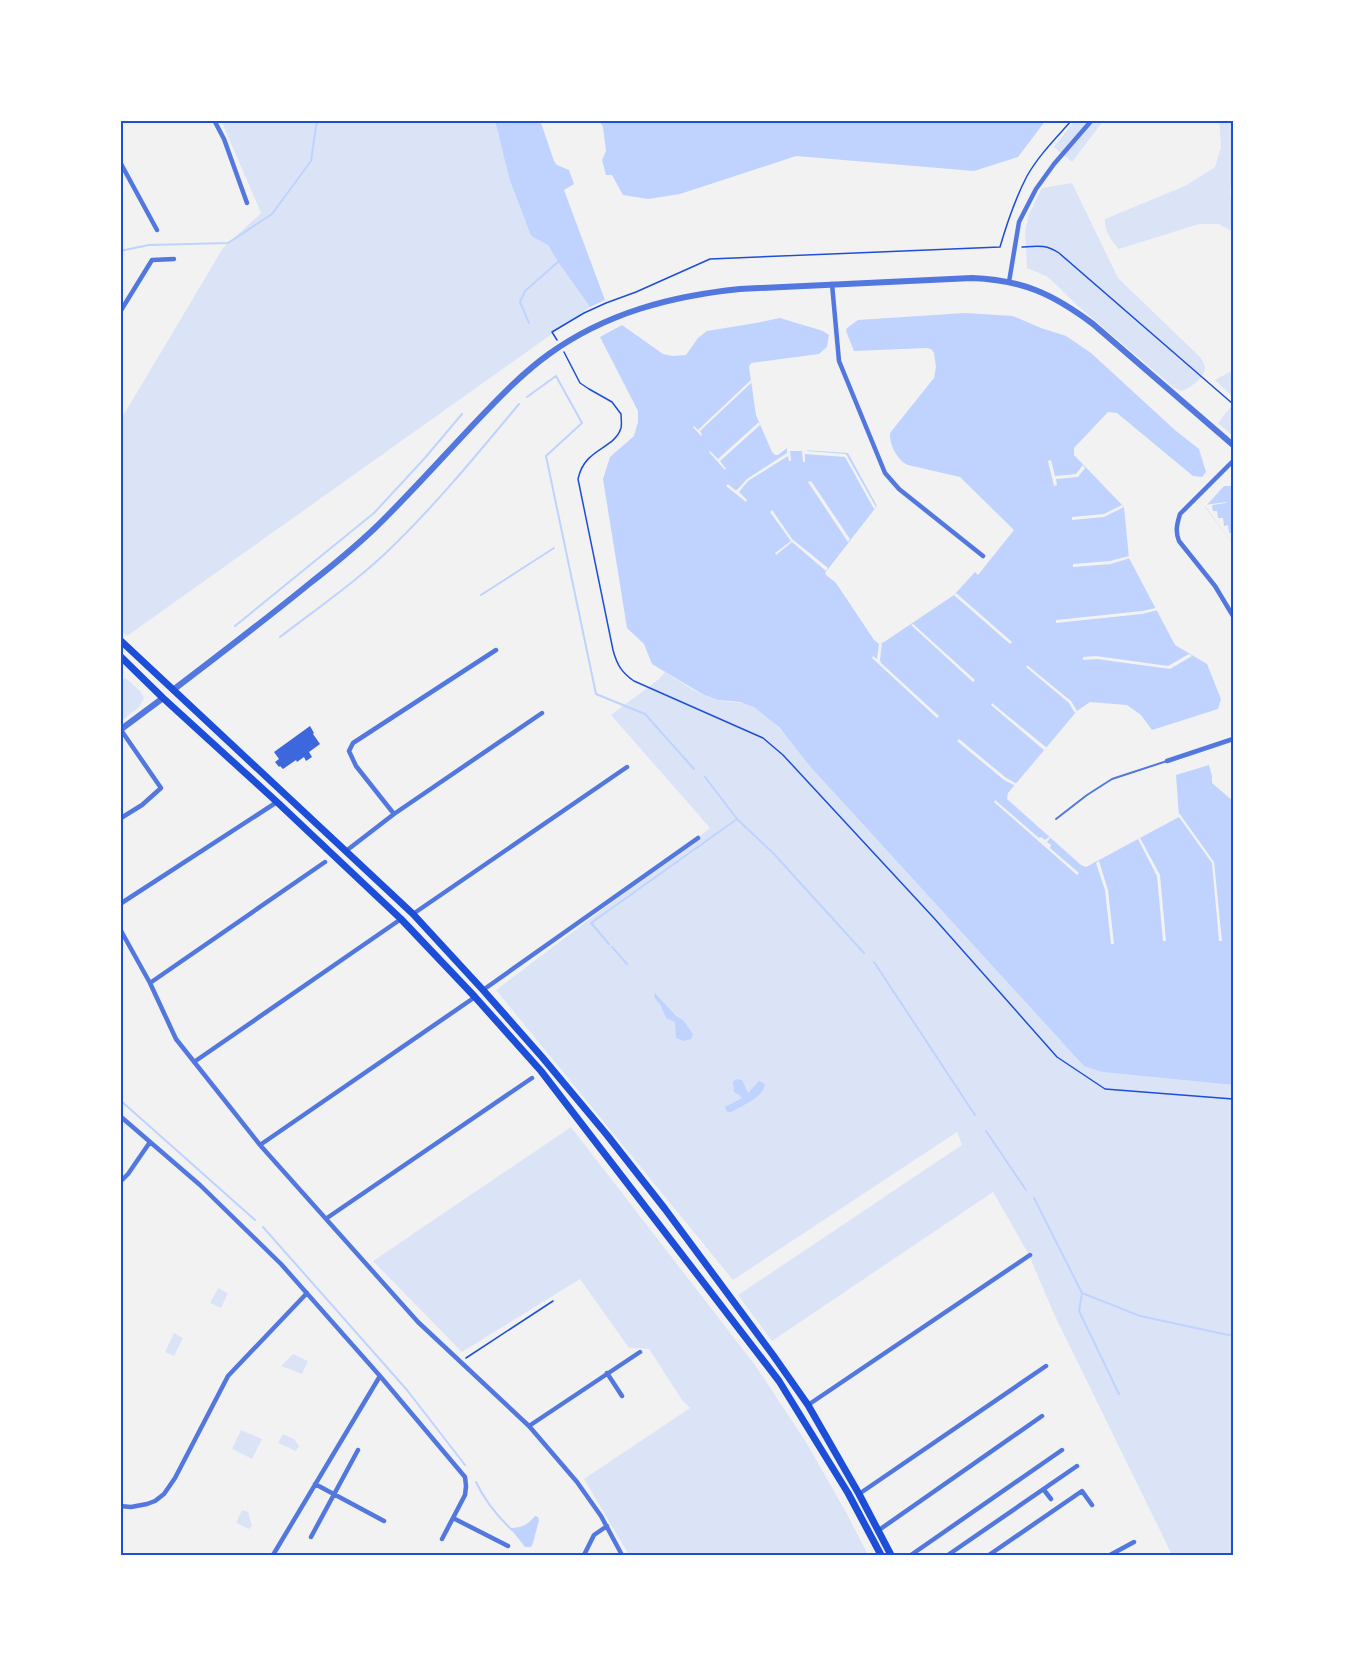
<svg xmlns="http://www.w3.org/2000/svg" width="1353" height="1675" font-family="Spectral,serif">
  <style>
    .green { fill: #dbe4f7 }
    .water { fill: #bfd3fe }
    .pier { fill: #f2f2f2 }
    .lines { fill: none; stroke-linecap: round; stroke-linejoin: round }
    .stream { stroke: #bfd3fe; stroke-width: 2 }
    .building { fill: #3d67dc }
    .path { stroke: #1d4ed8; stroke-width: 1.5 }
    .service { stroke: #5277de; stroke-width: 2 }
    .minor { stroke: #5277de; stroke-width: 4.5 }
    .tertiary { stroke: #5277de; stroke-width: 6 }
    .secondary { stroke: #1d4ed8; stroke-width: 7 }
    .neatline { fill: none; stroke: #1d4ed8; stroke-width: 2 }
  </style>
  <rect width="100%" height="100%" fill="#f2f2f2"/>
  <path class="green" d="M221,120H495L509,178L531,236L548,245L558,262L590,307L127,636L120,629V421L223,248L261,213Z
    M1075,120H1104L1072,162L1054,147Z
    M1219,120H1232L1233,121V170L1230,193L1233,203V232L1219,224H1199L1119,249C1111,241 1104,230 1105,219L1185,186L1215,167L1221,147Z
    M1072,183L1118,278L1200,357C1202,359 1204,364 1205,367C1206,377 1190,388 1181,391L1173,387L1078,306L1048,277L1027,268L1025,231L1029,214L1042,188Z
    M1233,370V397L1215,380Z
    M1233,404V436L1218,423Z
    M665,672C682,682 699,696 718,700C730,703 743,701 754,707C777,721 792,744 808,764L1102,1072L1233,1085V1555H1172L1054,1314L1028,1253L993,1192L772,1341L738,1295L962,1145L957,1132L733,1280L496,990L710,828L611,715L659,679Z
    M126,678L140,691L144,698L139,707L120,722V681Z
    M571,1127L755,1365L806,1442L847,1514L868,1555H629L584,1479L690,1408L682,1400L649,1349L629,1348L580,1279L462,1352L373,1261Z
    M218,1288L228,1293L221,1308L210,1303Z
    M174,1333L183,1338L174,1356L165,1352Z
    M293,1354L308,1361L302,1374L281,1366Z
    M241,1430L262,1439L252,1459L232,1449Z
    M283,1434L294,1439L299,1446L296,1451L278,1443Z
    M242,1510L248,1512L252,1526L249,1529L236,1523Z"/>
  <path class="water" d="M495,120H540L554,161L557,165L569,170L574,184L564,190L605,300L590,307L558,262L548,245L531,236L509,178Z
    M599,120H1046L1018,157L974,171L796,156L680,194L648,199L623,195L612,175H606L602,160L606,151L603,127Z
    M965,313L1013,316L1041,328L1066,336L1091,353L1176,431L1199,449L1206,472L1202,477L1193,476L1117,413L1108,412L1074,448V455L1124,507L1129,558L1175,645L1207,664L1221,699L1218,709L1152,730L1141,715L1127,705L1090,702L1077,711L1008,793L1007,799L1081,865L1086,867L1179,817L1176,775L1209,765L1212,776V783L1233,801V1085L1102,1072L1084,1066L808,764L779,727L754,707L740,702L718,700L704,695L652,664L644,644L627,628L603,479L610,457L634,436L638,422V411L600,337L622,325L663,354L672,356L686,355L698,338L707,331L756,323L780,318L823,331L829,335L827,347L819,354L751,363L749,367L756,415L772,452L775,455H778L787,448V453L790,451H802L803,450L848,453L877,506L825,573L826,575L836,583L874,640L879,644L884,642L954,595L975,572L978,575L1014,530L960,477L908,465C898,461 889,445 890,433L934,378L936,367L934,353L931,349L927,348L854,351L846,331L847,328L858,320Z
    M1224,486H1233V544L1205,507Z
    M655,993L676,1016L683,1020L693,1034L691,1039L683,1041L676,1038L675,1022L666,1018L661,1006L654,997Z
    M736,1079L742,1080L748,1093L759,1081L765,1084C763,1098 743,1105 731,1112H727L725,1107L742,1098L739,1095L734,1092L733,1082Z
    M535,1516L538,1517L539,1520L533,1543L531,1547H525L510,1528C522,1528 527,1525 535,1516Z"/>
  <path class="pier" d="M751,380V383L700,431L702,435L701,436L693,427L694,426L698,430Z
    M759,422L760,425L720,461L726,469L725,470L709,452L710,451L718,459Z
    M805,447H807V451L846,454L876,507L874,509L845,457L805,454V462H803L802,451Z
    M790,451L791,461H789L788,456L748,481L739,492L747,500L746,502L726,486L728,484L735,490H737L747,479Z
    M1051,460L1055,476L1076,474L1083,465L1085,468L1078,477L1056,479L1057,485L1054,486L1048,461Z
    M811,481L850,539L848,542L808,482Z
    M1227,502L1226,503L1212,505L1213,511H1217L1218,518H1223L1224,526L1228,525L1229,533H1233V544L1204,505Z
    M1122,505L1124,507L1104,517L1072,520V517L1104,514Z
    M772,510L792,539L828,568L826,571L792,542L776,555L775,553L791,541L770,512Z
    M1129,556L1130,558L1111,564L1073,567V564L1110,561Z
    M956,593L1012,642L1010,644L954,595Z
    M1156,608L1158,610L1142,614L1056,623V620L1142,611Z
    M913,624L975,680L973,682L911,625Z
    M882,643L880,660L881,663L939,716L937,718L872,658L873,656L877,659L879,644Z
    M1189,654L1192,656L1170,669L1097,659L1083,660V657L1096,656L1168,666Z
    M1027,665L1071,701L1077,711L1075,713L1069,703L1026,667Z
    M992,703L1047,748L1045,751L991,705Z
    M959,739L1005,777L1017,784L1016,786L1004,780L957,741Z
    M995,800L1039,838L1041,837L1045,840L1049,837L1050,838L1047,842L1051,845L1050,848L1079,873L1077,875L994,802Z
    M1179,813L1214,862L1222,941H1219L1212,863L1179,817Z
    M1140,838L1160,875L1166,941H1163L1157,876L1138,839Z
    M1099,861L1108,890L1114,944H1111L1105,890L1096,863Z"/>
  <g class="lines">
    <path class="stream" d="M120,251L149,245L228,243L272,214L311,161L317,120
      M529,323L520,302L525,291L559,261
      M527,397L556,376L582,423L546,456L596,694L645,714L694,769
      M481,595L554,548
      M235,626L374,513L424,459L462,414
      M280,637C319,607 360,579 394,545C439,501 479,452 519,404
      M705,777L737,819L774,854L864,953
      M609,944L591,923L737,819
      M612,947L627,964
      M874,962L975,1115
      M120,1100L255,1220
      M986,1131L1026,1190
      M1034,1198L1082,1293L1140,1316L1233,1336
      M263,1227L407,1390L465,1465
      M1082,1293L1079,1311L1119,1394
      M476,1482C485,1501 496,1515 512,1530"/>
  </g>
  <path class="building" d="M310,726L314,733L313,734L320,744L309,752L312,757L306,761L304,757L297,762L296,760L283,769L280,766L279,767L275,762L279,759L274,752Z"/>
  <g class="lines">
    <path class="path" d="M1022,247C1037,246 1046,244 1059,253L1233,404
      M557,340L552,332L584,313L606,303L636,292L710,259L1000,247C1007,223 1015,199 1027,176C1039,155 1056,138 1072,120
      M564,352L580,383L589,389L612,402L621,414C621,418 622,424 621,428C614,450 585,447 578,479L613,650C617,665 622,673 634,681L763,738L783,755L933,917L1057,1057L1105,1089L1233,1099
      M466,1358L553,1301
      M1231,1555L1233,1548"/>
    <path class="service" d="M1056,819L1087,795L1112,779L1167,761"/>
    <path class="minor" d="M214,120L224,139L247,203
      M120,162L157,230
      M1009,282L1019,222L1036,189L1054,164L1092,120
      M832,284L839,361L885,473L899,489L983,556
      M120,312L152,260L174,259
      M1233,461L1180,514C1177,524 1175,531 1179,541L1215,586L1233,616
      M1167,761L1233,739
      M394,814L356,766L349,751L353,743L496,650
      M120,817L121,818L142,805L161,788L121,730
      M346,851L394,814L542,713
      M120,904L277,802
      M413,914L627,767
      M120,929L150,983L176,1039L260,1145L418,1322L529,1426L577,1482L601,1516L622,1555
      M150,983L325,862
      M483,990L698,838
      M194,1062L401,919
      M120,1116L200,1185L281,1264L380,1376L465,1477L466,1486L465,1495L442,1539
      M260,1145L475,997
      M120,1182L128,1174L150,1142
      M327,1218L532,1078
      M607,1373L622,1396
      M808,1405L1030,1255
      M529,1426L640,1352
      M315,1484L384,1521
      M1044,1490L1051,1499
      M859,1494L1046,1366
      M120,1506L131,1507L147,1504L155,1501L164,1494L175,1478L228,1376L307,1293
      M453,1518L508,1546
      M879,1530L1042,1416
      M311,1537L358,1450
      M273,1555L380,1376
      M584,1555L594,1535L607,1526
      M911,1555L1062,1450
      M948,1555L1077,1466
      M989,1555L1082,1491L1092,1505
      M1110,1555L1134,1542"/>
    <path class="tertiary" d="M173,690C219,655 265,620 309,584C332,566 354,548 375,528C409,495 440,460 472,426C496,401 521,374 549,354C606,313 671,296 740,289L972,278C1023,280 1053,294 1093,324L1233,445
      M120,730L163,698"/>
    <path class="secondary" d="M120,640L413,914L483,990L542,1057L607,1135L665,1209L773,1355L808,1405L859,1494L891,1555
      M120,656L163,698L277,802L401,919L475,997L541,1071L779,1381L848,1493L881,1555"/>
  </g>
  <rect width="1353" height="1675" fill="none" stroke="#ffffff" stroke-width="243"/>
  <rect x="122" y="122" width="1110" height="1432" class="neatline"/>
</svg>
